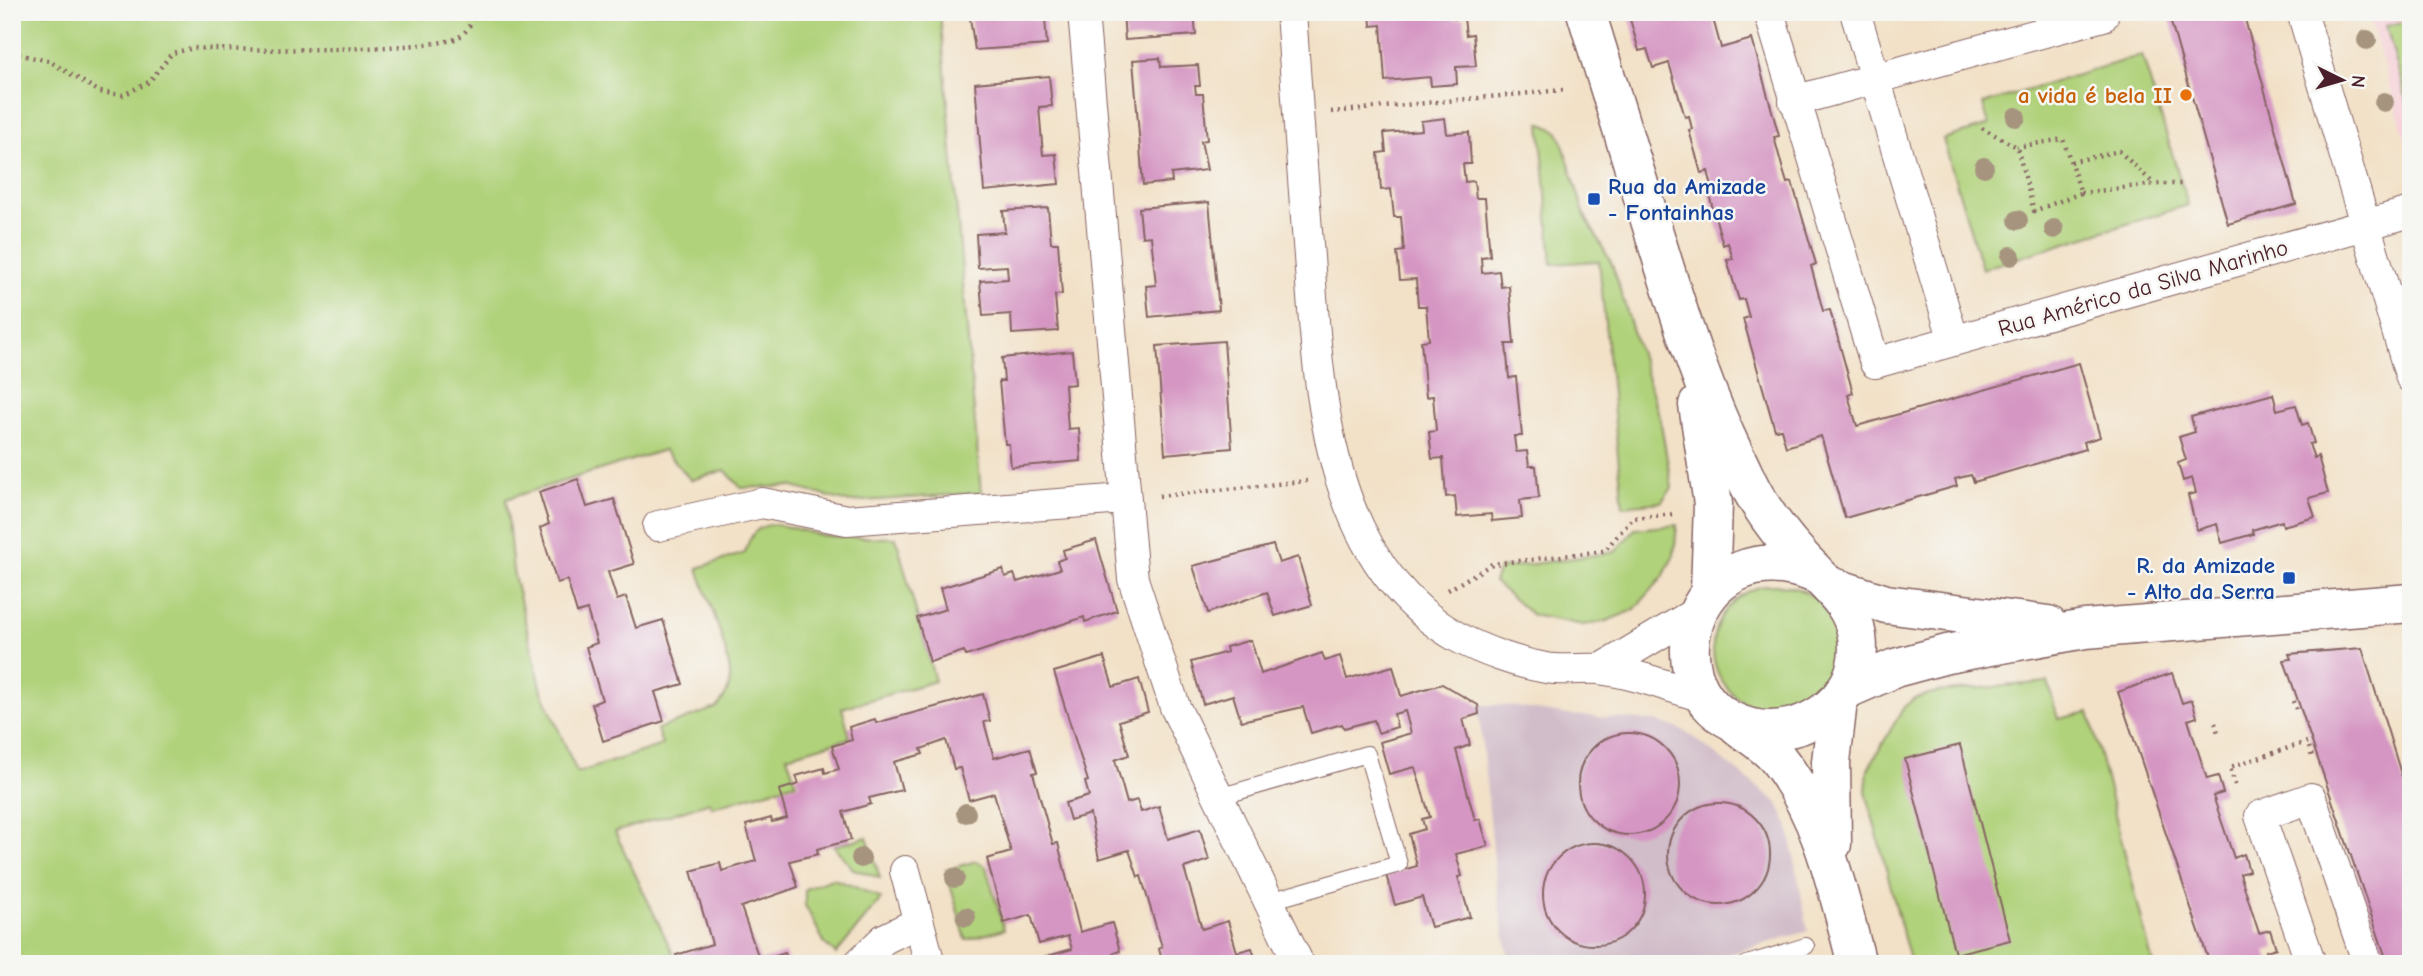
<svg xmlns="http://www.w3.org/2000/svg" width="2423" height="976" font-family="'Comic Neue',sans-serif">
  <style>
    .built { fill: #f6cfd7 }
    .industrial { fill: #d1bdc9 }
    .green { fill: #b0d27a; stroke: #7d7852; stroke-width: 2 }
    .building { fill: #d596c3 }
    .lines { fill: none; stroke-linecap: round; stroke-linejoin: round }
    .service-casing { stroke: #856362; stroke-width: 18 }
    .minor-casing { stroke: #856362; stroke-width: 32 }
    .tertiary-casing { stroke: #856362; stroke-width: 41 }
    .secondary-casing { stroke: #856362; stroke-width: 41 }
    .path { stroke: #856362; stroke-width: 4.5; stroke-dasharray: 2 5; stroke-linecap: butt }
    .service { stroke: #fff; stroke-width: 16 }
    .minor { stroke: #fff; stroke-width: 30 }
    .tertiary { stroke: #fff; stroke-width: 38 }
    .secondary { stroke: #fff; stroke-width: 38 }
    .tree { fill: #a7947e }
    .food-dot { fill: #e8710a; stroke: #f6f6f2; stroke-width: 2.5 }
    .transit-dot { fill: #1a4fb4; stroke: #f6f6f2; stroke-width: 2.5 }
    .labels { text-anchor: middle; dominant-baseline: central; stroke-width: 5; stroke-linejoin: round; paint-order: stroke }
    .food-label { font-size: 23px; font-weight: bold; fill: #c56008; stroke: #f6f6f2; text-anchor: end }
    .transit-label { font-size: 23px; font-weight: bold; fill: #164399; stroke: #f6f6f2; text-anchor: start }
    .street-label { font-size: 23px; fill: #4a1f2b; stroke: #f6f6f2 }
  </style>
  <rect width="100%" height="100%" fill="#f6f6f2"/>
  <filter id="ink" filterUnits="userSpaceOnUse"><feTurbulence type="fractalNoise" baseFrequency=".0143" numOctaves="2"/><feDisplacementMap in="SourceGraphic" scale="14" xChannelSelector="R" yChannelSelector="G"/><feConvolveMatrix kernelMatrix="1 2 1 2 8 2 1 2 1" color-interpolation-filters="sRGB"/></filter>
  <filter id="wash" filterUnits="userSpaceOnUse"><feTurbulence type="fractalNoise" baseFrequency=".00686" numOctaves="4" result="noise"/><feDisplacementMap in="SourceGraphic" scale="28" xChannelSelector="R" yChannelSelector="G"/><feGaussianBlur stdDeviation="1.57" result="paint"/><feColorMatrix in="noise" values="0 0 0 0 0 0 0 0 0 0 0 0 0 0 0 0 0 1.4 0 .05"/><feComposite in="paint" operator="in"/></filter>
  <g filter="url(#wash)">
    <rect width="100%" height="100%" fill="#f2e1c7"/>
    <path class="built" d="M2368,12H2411V147L2408,148Z"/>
    <path class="industrial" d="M1478,705H1505L1569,715L1656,721L1685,731L1777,802L1788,824L1808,931L1694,964H1510L1499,906Z"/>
    <path class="green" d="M12,12H940L981,493L848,502L790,486L741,488L725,470L691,480L664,450L506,499L513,571L542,691L577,773L662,745L657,729L716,708C725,698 731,688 730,674C727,644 707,598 698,568L745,553C756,505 794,532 825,536C848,538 872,537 896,538L935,681L842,708L850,738L787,756L796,783L712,807L710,802L615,832L678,964H12Z
      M2411,20V116L2386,26Z
      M2142,55L2188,205L1982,269L1943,139L1989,125L1983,104Z
      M1540,123L1556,130L1561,138L1585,216L1612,264L1660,418L1672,488L1661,502L1623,506L1599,261L1552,264Z
      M1677,525L1674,555L1663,577L1634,610L1604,622L1583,625L1532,615L1494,582L1499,569L1615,552L1635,529Z
      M1713 648a63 63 0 1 1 126 0a63 63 0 1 1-126 0Z
      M2048,682L2058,719L2089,712L2153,964H1911L1866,792L1868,769L1904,707L1915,698L1937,692Z
      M867,837L880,878L853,869L834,846Z
      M976,861L986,867L1004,929L966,940L946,870Z
      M832,879C837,879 877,896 881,899L836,954L825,944L805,905V889Z"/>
    <g id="blocks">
      <path class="building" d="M969,12H1033L1034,20L1045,19L1047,45L975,50Z
        M1123,12H1194L1196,35L1125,40Z
        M1370,12H1453L1454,19L1464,18L1466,35L1473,34L1476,66L1456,67L1457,84L1431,86L1430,77L1385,81L1381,25L1371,26Z
        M1628,12H1718L1712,15L1721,48L1752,39L1779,136L1774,137L1783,170L1787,183L1792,182L1816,264L1811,266L1823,311L1830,310L1853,393L1848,395L1857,426L2079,363L2100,437L2084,442L2086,449L1974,482L1971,475L1955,479L1957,486L1845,518L1821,436L1786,447L1781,429L1775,430L1743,319L1749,317L1744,299L1739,300L1727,260L1733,259L1728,243L1723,245L1708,191L1713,190L1708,171L1701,173L1689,130L1692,129L1689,116L1685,117L1669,63L1653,68L1647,49L1639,51Z
        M2168,12H2243L2296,204L2228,224Z
        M1160,58L1161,67L1198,65L1200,86H1195L1196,94H1203L1207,140L1201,141L1207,170L1171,174L1172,182L1143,185L1133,60Z
        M1049,76L1052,106L1039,107L1043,155L1056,154L1059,184L984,191L975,83Z
        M1445,118L1447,134L1469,132L1471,164H1463L1465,182L1474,181L1476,198H1485L1490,256L1481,257L1482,273L1499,271L1501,287L1509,286L1514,344H1506L1509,378L1516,377L1522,436H1514L1516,452L1527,451L1529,466H1536L1539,498L1520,500L1522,518L1492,521L1491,514L1457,517L1455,496L1446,497L1443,458L1432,459L1429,432L1436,431L1433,396L1426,397L1421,341L1429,340L1426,306H1418L1416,279L1400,280L1397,252L1404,251L1401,217H1394L1391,189L1381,190L1378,153L1386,152L1384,133L1422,130L1421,121Z
        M1209,202L1219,310L1149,317L1146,286L1156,285L1151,236L1142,237L1139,208Z
        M1048,208L1051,243H1058L1062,294L1055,295L1058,331L1012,334L1011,314L983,316L980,281L1008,279L1007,266L978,268L976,234L1005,232L1003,211Z
        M1224,341L1232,448L1165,454L1157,346Z
        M1072,351L1075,384L1065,385L1068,429L1079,428L1081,461L1011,467L1009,444H1005L999,381H1004L1002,358Z
        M2273,394L2277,410L2296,405L2302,425L2308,423L2314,443L2309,444L2314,458L2318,456L2328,493L2309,498L2315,517L2283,526L2282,521L2252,530L2253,534L2222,543L2217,524L2197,530L2188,495L2196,493L2192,478L2183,481L2178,463L2186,460L2179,437L2195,432L2191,417Z
        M578,479L587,507L614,499L634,564L608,572L617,600L626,597L636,628L663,620L683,684L655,692L664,721L603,741L592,704L602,700L586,647L597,643L587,610L577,613L567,580L557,583L540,528L549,524L539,492Z
        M1096,540L1117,611L1085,622L1084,617L966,656L964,651L930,662L917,618L946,609L940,588L1003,569L1005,577L1014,574L1017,582L1060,569L1057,561L1065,558L1063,550Z
        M1273,545L1279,563L1298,557L1312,605L1275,616L1267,592L1208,613L1193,566Z
        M1251,640L1261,674L1322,653L1325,661L1340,656L1347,679L1393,666L1401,696L1442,684L1478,705L1479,714L1463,719L1470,745L1456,750L1475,820L1480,819L1488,846L1456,854L1462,876L1458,877L1470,917L1431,927L1422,897L1395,905L1386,875L1417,866L1409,834L1425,829L1422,819L1430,817L1415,767L1389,774L1380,742L1411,733L1405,711L1394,714L1397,727L1378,733L1374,720L1344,728L1342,724L1311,733L1303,707L1241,721L1233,695L1203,704L1191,662L1227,652L1226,647Z
        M2362,648L2411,806V964H2388L2284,660L2291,659L2289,654Z
        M1104,657L1113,687L1139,679L1148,712L1119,721L1129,755L1115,760L1127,803L1137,800L1141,812L1159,806L1168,839L1200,829L1209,860L1184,868L1202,929L1228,921L1237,952L1252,948L1257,964H1163L1159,949L1162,947L1141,876L1138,877L1129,850L1099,859L1090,814L1070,820L1065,803L1089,796L1085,782L1088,781L1054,672Z
        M2172,673L2182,703L2192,700L2197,717L2188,720L2207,779L2218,776L2223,793L2213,796L2234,858L2244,854L2249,871L2240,874L2259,933L2270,930L2276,948L2266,951L2270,964H2210L2118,692Z
        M983,694L990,721L984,722L994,758L1030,748L1037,772L1033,773L1053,844L1058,843L1080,932L1112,923L1120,951L1113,953L1116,964H1046L1044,957L1072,949L1068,936L1039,944L1031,915L1004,923L987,859L1011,852L994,793L969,800L960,768L954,769L946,740L921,749L923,754L894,762L902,790L869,798L871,804L843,812L851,840L817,849L818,854L790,861L798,887L741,907L760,961L785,953L789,964H682L676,955L712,944L691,871L720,863L722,871L756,861L746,825L771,818L772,822L787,818L779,790L799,784L796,776L824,768L825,773L839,769L832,746L852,740L849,727L875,719L876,723Z
        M1578 784a51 51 0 1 1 102 0a51 51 0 1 1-102 0Z
        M1960,745L2010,940L1955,954L1905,759Z
        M1668 854a51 51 0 1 1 102 0a51 51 0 1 1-102 0Z
        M1543 894a51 51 0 1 1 102 0a51 51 0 1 1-102 0Z"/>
    </g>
  </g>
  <g filter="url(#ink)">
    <use href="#blocks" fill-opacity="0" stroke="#856362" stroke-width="2"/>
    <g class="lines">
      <g class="service-casing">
        <path id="service" d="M1219,797L1367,754L1399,864L1270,901
          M1747,964L1806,946"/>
      </g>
      <g class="minor-casing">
        <path id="minor" d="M1083,12L1133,579L1175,707L1299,964
          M1291,12C1296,89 1302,167 1308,244C1319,381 1321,558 1457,637C1483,651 1517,663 1546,668C1563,671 1582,668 1599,669C1635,673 1672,688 1706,698
          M1769,12L1875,363L2411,212
          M1855,12L1954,341
          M2302,12L2411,378
          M1794,101L2103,16
          M658,526L762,503L847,520L1124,499
          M1601,669L1698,611
          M905,871L930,964
          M858,964L884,939L917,923
          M2311,964L2260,816L2311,798L2368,964"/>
      </g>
      <g class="tertiary-casing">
        <path id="tertiary" d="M1833,587L1886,604L2048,625
          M1845,690L1895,668L1947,654L2085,629L2411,603"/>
      </g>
      <g class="secondary-casing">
        <path id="secondary" d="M1586,12C1611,95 1637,177 1662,259C1683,327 1705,394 1736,458C1744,473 1750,490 1760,504C1775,528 1797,554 1818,575C1836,593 1853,609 1857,636C1867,704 1792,749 1734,722C1647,681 1696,523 1818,575
          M1698,405L1713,504L1710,592
          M1737,725C1750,736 1768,746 1778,759C1824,818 1838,893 1857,964
          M1832,844L1831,762L1838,701"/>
      </g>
      <path class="path" d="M12,53L49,61L100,92L123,95L149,82L172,53L194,48C229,51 435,51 457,38C467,33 472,23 474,12
        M1331,112L1563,90
        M1982,128L2017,147L2034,211L2081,193L2063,139L2017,147
        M2071,162L2119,151L2153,183
        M2081,193L2154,184H2182
        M1159,496L1307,481
        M1448,590L1492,564L1604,551L1633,518L1676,514
        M2293,701L2296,709
        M2215,723L2219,736
        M2309,747L2313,760
        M2235,785L2230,767L2307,742"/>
      <use href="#service" class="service"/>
      <use href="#minor" class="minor"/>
      <use href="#tertiary" class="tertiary"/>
      <use href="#secondary" class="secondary"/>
    </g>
    <g class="tree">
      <circle cx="2367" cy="40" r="10"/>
      <circle cx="2384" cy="102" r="10"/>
      <circle cx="2016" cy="117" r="10"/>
      <circle cx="1984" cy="167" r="10"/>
      <circle cx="2018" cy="220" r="10"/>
      <circle cx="2054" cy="229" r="10"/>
      <circle cx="2011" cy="256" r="10"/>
      <circle cx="966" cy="813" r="10"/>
      <circle cx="861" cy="858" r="10"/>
      <circle cx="955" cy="878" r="10"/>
      <circle cx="966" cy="917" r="10"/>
    </g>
  </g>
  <circle class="food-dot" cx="2186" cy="95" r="7"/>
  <g class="transit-dot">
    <rect x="1587" y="192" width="14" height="14" rx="3.5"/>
    <rect x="2282" y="571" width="14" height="14" rx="3.5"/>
  </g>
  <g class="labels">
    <g class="food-label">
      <text x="2172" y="95">a vida é bela II</text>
    </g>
    <g class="transit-label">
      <text x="1608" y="186">Rua da Amizade<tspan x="1608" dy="26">- Fontainhas</tspan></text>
      <text x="2275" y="565" text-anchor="end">R. da Amizade<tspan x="2275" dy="26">- Alto da Serra</tspan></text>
    </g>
    <g class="street-label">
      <text transform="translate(2143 288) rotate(-16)">Rua Américo da Silva Marinho</text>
    </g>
  </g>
  <rect width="2423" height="976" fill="none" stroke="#f6f6f2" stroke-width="42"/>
  <g transform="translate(2342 80) rotate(95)" stroke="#f6f6f2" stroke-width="5" paint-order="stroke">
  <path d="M0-5L12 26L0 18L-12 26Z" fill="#4a1f2b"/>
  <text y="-10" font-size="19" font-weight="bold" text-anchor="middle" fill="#4a1f2b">N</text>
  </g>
</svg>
